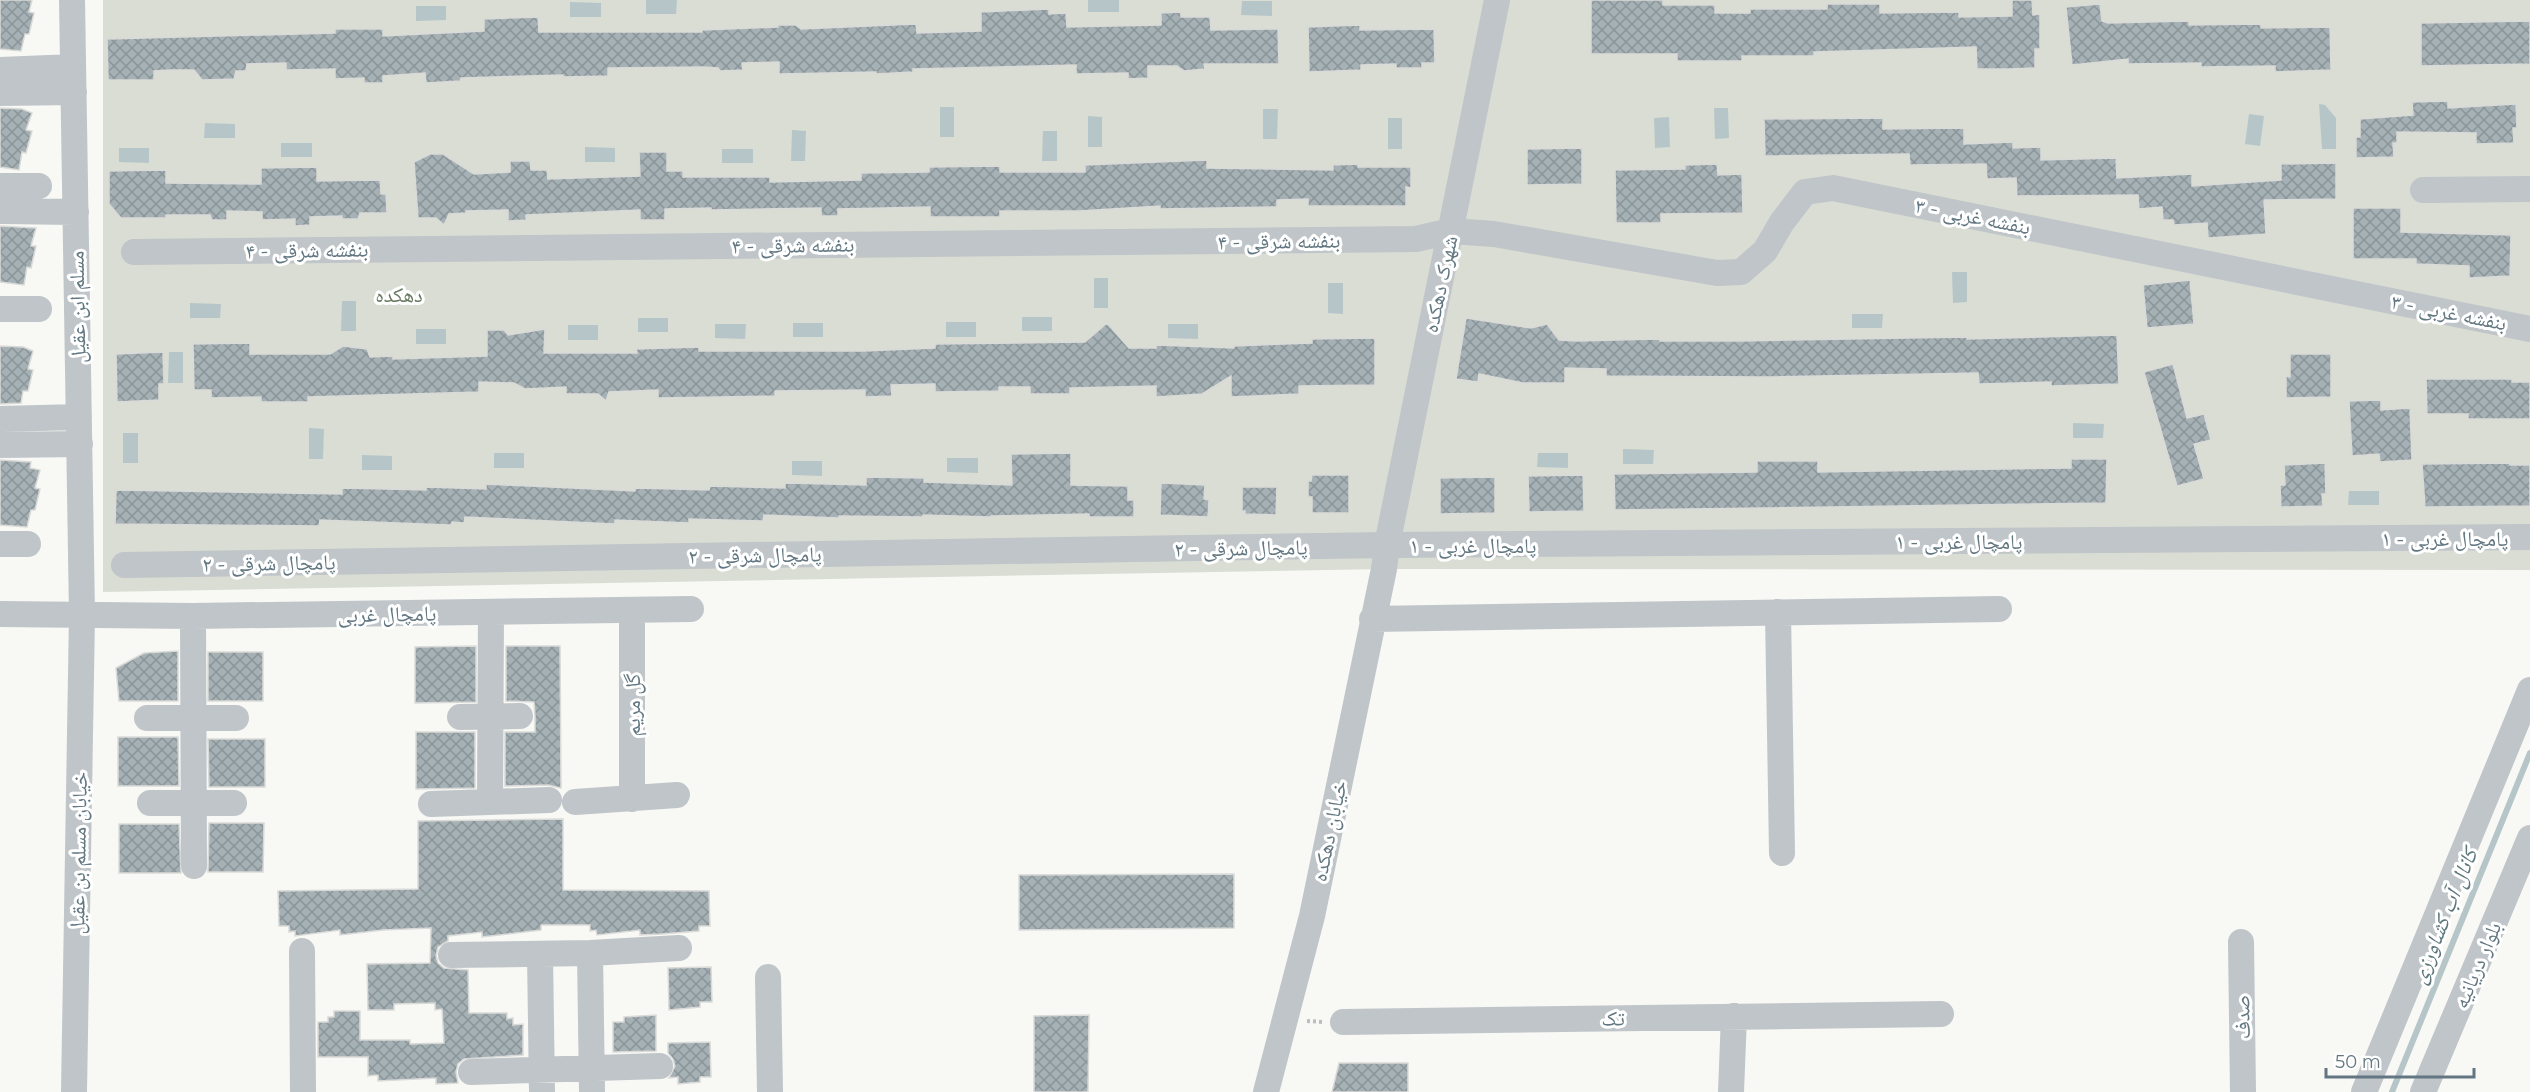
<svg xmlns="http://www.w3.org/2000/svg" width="2530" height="1092" font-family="Montserrat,'Noto Naskh Arabic',sans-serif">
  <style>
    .garden { fill: #d9ddd4 }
    .water { fill: #b6c6c8 }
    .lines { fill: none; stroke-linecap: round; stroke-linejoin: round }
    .stream { stroke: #b6c6c8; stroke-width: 6 }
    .building { fill: url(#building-cross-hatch); stroke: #dadad8; stroke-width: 1.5 }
    .path { stroke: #b9bec0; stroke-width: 4; stroke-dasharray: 3 3; stroke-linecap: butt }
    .minor { stroke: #bfc5c8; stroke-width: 26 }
    .labels { text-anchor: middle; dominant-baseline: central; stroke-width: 6; stroke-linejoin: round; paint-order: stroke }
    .street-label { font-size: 21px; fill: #627781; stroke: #fff }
    .park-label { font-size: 21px; fill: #687961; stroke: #fff }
    .water-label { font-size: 22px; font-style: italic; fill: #5d777c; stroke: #fff }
  </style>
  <defs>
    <pattern id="building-cross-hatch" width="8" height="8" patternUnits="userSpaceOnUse" patternTransform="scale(1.5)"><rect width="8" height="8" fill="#a5b1b5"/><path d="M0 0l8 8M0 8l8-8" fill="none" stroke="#8a9599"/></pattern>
  </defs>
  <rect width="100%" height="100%" fill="#f8f8f5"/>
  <path class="garden" d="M103,0H2530V570L1384,569L103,592Z"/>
  <path class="water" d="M646,0H677L676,14H646Z
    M1088,0H1119V12H1088Z
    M1242,1H1272V16L1241,15Z
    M570,2L601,3V17H570Z
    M416,6H446V20L416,21Z
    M2319,104L2325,105L2336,118V149H2322Z
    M940,107H954V137H940Z
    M1714,108H1728L1729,138L1715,139Z
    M1263,109H1278L1277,139H1263Z
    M2249,114L2264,116L2260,146L2245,144Z
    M1088,116L1102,117V147H1088Z
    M1669,117L1670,147L1655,148L1654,118Z
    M1388,118H1402V149H1388Z
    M205,123L235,124V138H204Z
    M792,130L806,131L805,161H791Z
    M1043,131H1057V161H1042Z
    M281,143H312V157H281Z
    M585,147L615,148V162H585Z
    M119,148H149V163L119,162Z
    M722,149H753V163H722Z
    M1952,272H1967V302L1953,303Z
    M1094,278H1108V308H1094Z
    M1328,283H1343V314L1328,313Z
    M342,301H356V331H341Z
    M190,303L221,304L220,318H190Z
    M1852,314H1883L1882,328H1852Z
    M1022,317H1052V331H1022Z
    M638,318H668V332H638Z
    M946,322H976V337H946Z
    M793,323H823V337H793Z
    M715,324H746L745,339L715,338Z
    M1168,324H1198V339L1168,338Z
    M568,325H598V340H568Z
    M416,329H446V344H416Z
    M169,352H183V383H168Z
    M2073,423L2104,424L2103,438H2073Z
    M309,428L324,429L323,459H309Z
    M123,433H138V463H123Z
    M1623,449L1654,450L1653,464H1623Z
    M494,453H524V468H494Z
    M1538,453H1568V468L1537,467Z
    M362,455L392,456V470H362Z
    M947,458H978V473L947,472Z
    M792,461H822V476L792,475Z
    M2349,491H2379V505H2348Z"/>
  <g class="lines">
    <path class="stream" d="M2392,1092L2530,753"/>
  </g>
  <path class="building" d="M0,0H32L29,12L34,13L29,34H25L21,51L0,49Z
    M1591,0H1663V5H1715V13H1750V9H1827V4H1880V13L1959,12V17L2012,16V0H2032L2033,15L2040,14V49H2035V68L2009,69H1977L1976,47L1814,52V56H1742V61H1677V54H1591Z
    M2100,4L2102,21L2108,23L2189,21V25L2261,24V28L2330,27L2331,70L2275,72V66L2201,67V63L2128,64V59L2072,65L2066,7Z
    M1049,9V14L1066,13L1067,27L1161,25V13L1181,12V17H1210L1211,30L1278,29L1279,64H1204L1205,69L1184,71L1177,66H1148V78L1128,79V73L1076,74V65L913,69V72L876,74V72L779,74V62L742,63L743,70L720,71L718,68L703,67L608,68V76L563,77V75L461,78L460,81L426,83L425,73L383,76V83H364V78L335,79V69L286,70V63L247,64L246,71H236L234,79L202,80L194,70H170L154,71V80H108L107,39L335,33V29H383V36L484,31V19L538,17L539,32H702V30L778,27V25H796L801,29L916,24L917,33L981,31V12Z
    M2530,21V64L2421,66V23Z
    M1360,25V30L1434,29L1435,63H1422V68H1396V64L1361,65V70L1309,72L1308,27Z
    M2448,101V108L2516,104L2517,128H2513L2514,143L2476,144V133L2397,132V143H2393L2394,157L2356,158V137H2360V119L2413,115L2412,102Z
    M0,108L22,109L32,113L26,130L32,131L26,153L22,152L19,170L0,167Z
    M1883,118V129L1964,128V144L2013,142V148L2041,147V160L2116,158L2117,178L2192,174V186L2281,180V164L2336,163V199L2264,200L2266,234L2208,238L2207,223L2174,225L2173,220H2163L2162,207L2139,209L2138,195L2017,196L2016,178L1987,179L1986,164L1910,165L1909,154L1765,156L1764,119Z
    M1582,148V184L1527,185V149Z
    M639,152H667V171H683V177H770V182L861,180V173L929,172V167L1000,166V172H1085V165L1207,160V168L1333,170V165L1358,164V167H1411V188L1406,187V206H1308V199L1277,200V207L1160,209V206L1079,211H1000V217H930V207L838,209V216H821V208L711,210V208L665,209V220H640V210L526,215V220L508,221V210L466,211V213L449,214L444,225L436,218H418L414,162L430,154H443L474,174L510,172V161H530L531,170H547L548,179L640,176Z
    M1717,164L1718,175L1742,174L1743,213L1661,214V223H1616L1615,170L1685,169V165Z
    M317,167V181L380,180L381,194H386L387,213H360L358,219H342V216L310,217V225L295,226V219L262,220V212L227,211V220H212L210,215H166V218H121L109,204V171L166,170V183L261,184V168Z
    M2353,208H2401V232L2511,235L2510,276L2469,278V266L2416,264V259H2353Z
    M0,226L36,228L31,246H36L31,268L27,267L24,285L0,282Z
    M2190,280L2194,324L2147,328L2143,285Z
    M1466,318L1531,328L1547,324L1559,340L1577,341L1660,339V341H1738L1967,337V339L2117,335L2119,384L2051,386V382L1979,384L1978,373L1762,377L1606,376V369L1565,368V383H1523L1479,374L1478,382L1456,379Z
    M1107,323L1129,348H1156V345L1234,348V346L1312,343V339L1375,338V385L1299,386V394L1231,397V376L1202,394L1156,397V386L1070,388V394H1030V387H999V391L935,392V384L891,385L892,396L865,397V390L775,391V396L658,398V390L609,392L606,401L598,394H566V387L525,389L514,383L479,382V392L308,397V402H261V397L211,398V390H194L193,344L250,343V354H330L343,346L367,349L370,357L393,356V359L487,356V330H504L508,335L545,329L544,353H637L636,349L699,347V351H864L935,348V344L1085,342Z
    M0,346L23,347L33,351L28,369L33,370L28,391H23L21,403L0,404Z
    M163,352L164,384H159V400L117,402L116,354Z
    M2290,354H2331V397L2286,398V376L2290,377Z
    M2173,364L2187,418L2204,414L2211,440L2194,444L2204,479L2177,486L2144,372Z
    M2426,379H2512V382H2530V419H2468V414H2427Z
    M2381,400V410L2410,408L2412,460L2380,462L2379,454L2352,456L2349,401Z
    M1071,453V485L1128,486V500H1134V517H1089V514L991,516V517L923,515V517L839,516V518L764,515L763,521L689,519V523L615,520V524L465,517L464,523L452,522L451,525L320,520L319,526L115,524L116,490L342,494V488L426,490V487L486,489V484L635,491V488L709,490L710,486L785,488V483L866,485V477L924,478V482L1012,485L1011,454Z
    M2071,459H2107L2106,503L1615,510L1614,474L1757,472V461H1818V472L2071,468Z
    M0,460L31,462L30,468L40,470L35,488L40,489L35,510H31L27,527L0,525Z
    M2325,463L2326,494H2322L2323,506L2281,507L2280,485H2285L2284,465Z
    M2510,463V465H2530V506L2425,507L2422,464Z
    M1312,475H1349V513H1312V497H1308V481H1311Z
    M1583,475L1584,511L1529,512L1528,476Z
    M1495,477V513L1440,514V478Z
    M1161,483L1205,485L1204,499L1209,500L1208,517L1160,515Z
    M1242,487H1277L1276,515L1245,514V511H1242Z
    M476,646V702L415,703V647Z
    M506,646H560L561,788L548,785L505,786V732H535V716L534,702L506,701Z
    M178,651V701H119L116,668L144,653Z
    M208,652H263V701H208Z
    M416,732H475V788L416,789Z
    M118,737H178L179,786H118Z
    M208,739H265V787H209Z
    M563,819V890L709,891L710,926H699V931L661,934L640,935V930L597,935L596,930L590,931V925H541V930L482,937V932L448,936V941L438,947L436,956L438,963L444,968L468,970L469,1013H507V1019L513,1018V1025L523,1024V1055L464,1059L458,1064L456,1072L458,1083L436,1084V1078L378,1081V1075L368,1076V1057H318V1022H328V1017H334V1011H360V1040H410V1044L444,1043L442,1009L435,1010V1003L394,1004V1010H368L367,964L430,963L431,928L383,930L340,935V930L295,936V931L289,932V926H279L278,891L418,889V821Z
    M209,823H264L263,872H208Z
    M119,824H179L181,873H119Z
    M1234,874V928L1019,930V875Z
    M711,967L712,1002H700V1007L669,1010L668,968Z
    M656,1015V1051L613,1052V1022H624V1017Z
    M1089,1015L1088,1092H1034V1016Z
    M710,1042L711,1077H700V1082L678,1084V1077L669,1078L675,1066L673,1059L668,1053V1043Z
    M1339,1063H1408V1092H1332Z"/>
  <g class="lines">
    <path class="path" d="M1307,1021L1324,1022"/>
    <path class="minor" d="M72,0L82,615L74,1092
      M0,70L73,67
      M0,93L74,92
      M0,186H39
      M2423,190L2530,189
      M0,211L76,212
      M134,252L1416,239L1451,231L1494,234L1717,273L1741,272L1765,251L1782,222L1805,192L1833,188L2530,329
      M0,309H39
      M0,419L79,417
      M0,445L80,444
      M0,544H28
      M124,565L1387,545L2530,537
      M1778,612L1782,853
      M0,614L193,616L691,609
      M193,616L194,866
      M1372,619L1999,609
      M460,717L520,716
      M147,718H236
      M632,799V610
      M490,802L491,612
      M575,802L677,795
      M150,803H234
      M431,804L549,800
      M2241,942L2243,1092
      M302,951L303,1092
      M590,953L592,1092
      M540,954L542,1092
      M451,955L590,953L679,948
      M768,977L770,1092
      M1343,1022L1941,1014
      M471,1072L660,1066
      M1266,1092L1312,916L1384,569L1387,545L1497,0
      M1731,1092L1734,1016
      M2364,1092L2530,690
      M2423,1092L2530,838"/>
  </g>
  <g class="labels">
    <g class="street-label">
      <text transform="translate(1973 216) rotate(11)">بنفشه غربی - ۳</text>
      <text transform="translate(1279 241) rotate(-1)">بنفشه شرقی - ۴</text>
      <text transform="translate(793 245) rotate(-1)">بنفشه شرقی - ۴</text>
      <text transform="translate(307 250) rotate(-1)">بنفشه شرقی - ۴</text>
      <text transform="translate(1440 284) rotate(-78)">شهرک دهکده</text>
      <text transform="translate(77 307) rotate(-91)">مسلم ابن عقیل</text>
      <text transform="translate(2449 312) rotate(11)">بنفشه غربی - ۳</text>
      <text x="2445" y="538">پامچال غربی - ۱</text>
      <text x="1959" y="541">پامچال غربی - ۱</text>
      <text x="1473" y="545">پامچال غربی - ۱</text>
      <text transform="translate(1241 548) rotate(-1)">پامچال شرقی - ۲</text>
      <text transform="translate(755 555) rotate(-1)">پامچال شرقی - ۲</text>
      <text transform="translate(269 563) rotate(-1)">پامچال شرقی - ۲</text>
      <text transform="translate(387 614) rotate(-1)">پامچال غربی</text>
      <text transform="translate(632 705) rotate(-90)">گل مریم</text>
      <text transform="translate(1329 831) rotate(-78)">خیابان دهکده</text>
      <text transform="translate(78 853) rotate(-89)">خیابان مسلم بن عقیل</text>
      <text transform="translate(2477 965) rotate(-67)">بلوار دریانیه</text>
      <text transform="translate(2242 1017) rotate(-91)">صدف</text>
      <text transform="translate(1613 1018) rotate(-1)">تک</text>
    </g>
    <g class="park-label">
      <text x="399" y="294">دهکده</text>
    </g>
    <g class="water-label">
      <text transform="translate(2444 916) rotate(-68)">کانال آب کشاورزی</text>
    </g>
  </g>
  <path d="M2326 1068v9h148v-9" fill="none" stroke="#627781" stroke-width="3"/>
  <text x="2335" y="1068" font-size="18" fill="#627781" stroke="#ffffff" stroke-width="4.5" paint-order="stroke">50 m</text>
</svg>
